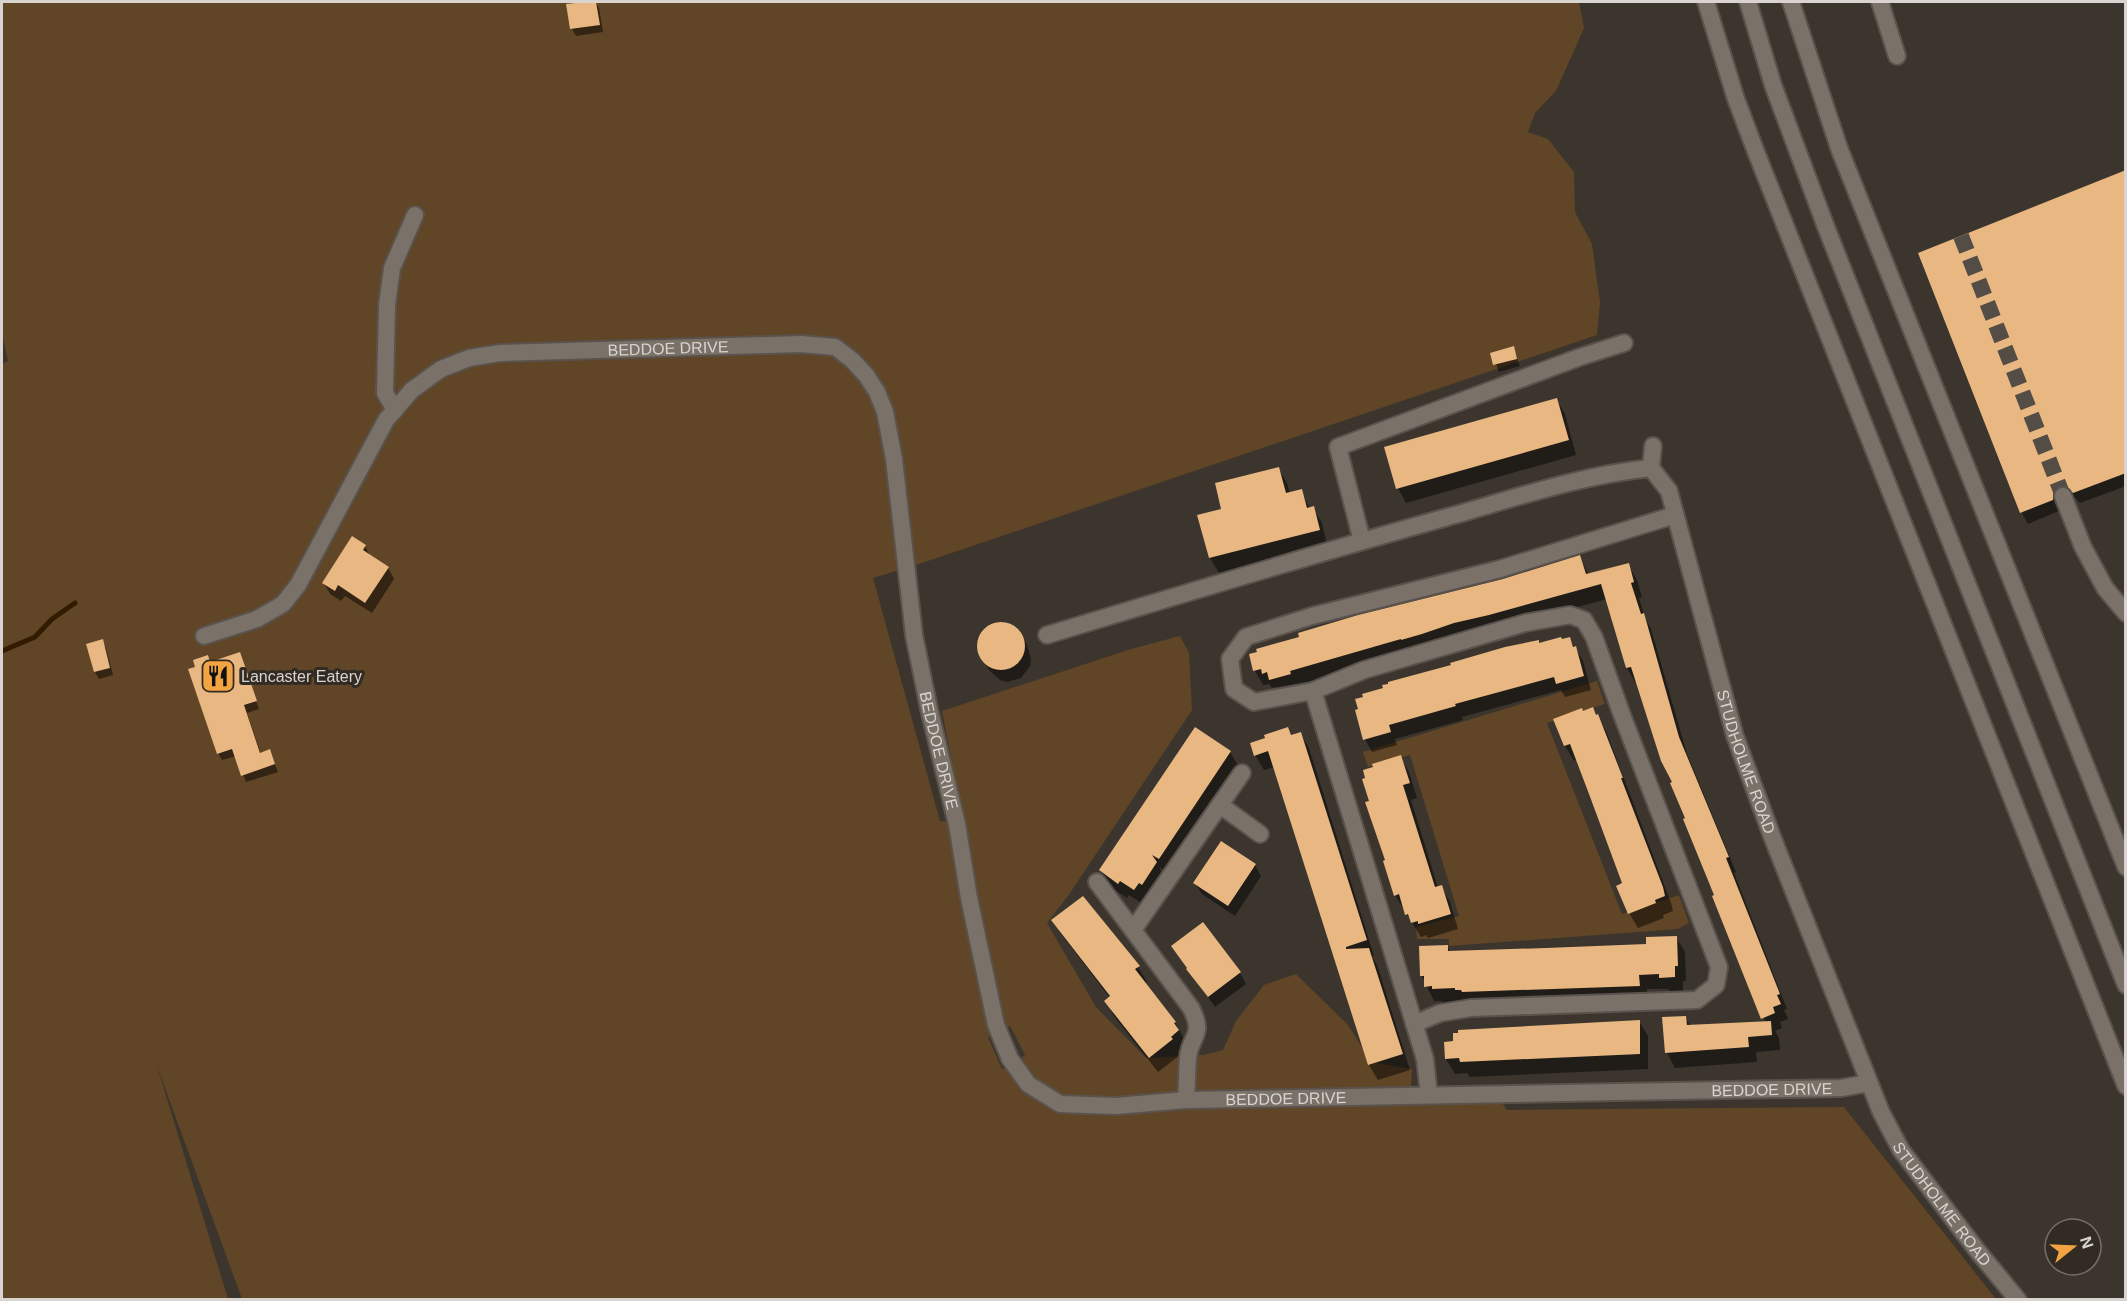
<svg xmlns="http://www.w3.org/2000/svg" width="2127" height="1301" font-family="Arial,sans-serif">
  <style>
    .green { fill: #604526; fill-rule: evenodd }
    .shadow { fill: #0007 }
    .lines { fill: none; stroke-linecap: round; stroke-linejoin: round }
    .stream { stroke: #321c01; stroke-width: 5 }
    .building { fill: #e8b782 }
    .minor-tunnel { stroke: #544d45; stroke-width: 16; stroke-dasharray: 16 8; stroke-linecap: butt }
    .minor-casing { stroke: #5a534d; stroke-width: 20 }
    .minor { stroke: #7a7269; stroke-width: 16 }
    .labels { text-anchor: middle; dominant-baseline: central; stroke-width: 6; stroke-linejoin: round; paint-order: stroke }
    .street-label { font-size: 16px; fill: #d9d4cf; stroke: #322b23 }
    .poi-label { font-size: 16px; fill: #d9d4cf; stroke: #322b23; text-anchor: start }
  </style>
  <rect width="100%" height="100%" fill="#3c352d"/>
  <path class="green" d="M2,2H1579L1584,28L1556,91L1535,113L1528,132L1548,139L1574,172L1575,212L1592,244L1600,302L1597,335L919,564L873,578L940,821L964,822L942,711L1131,649L1180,636L1189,653L1192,710L1068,896L1047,923L1096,1007L1146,1058L1203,1055L1223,1050L1236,1021L1264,985L1296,974L1348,1025L1371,1062L1412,1069L1410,1103H1502L1507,1110L1844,1107L1996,1299H242L157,1066L228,1299L2,1300V364L8,361L2,333ZM1010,1026L1025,1055L1006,1069H1002L988,1037Z
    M1597,681L1605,704L1547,723L1622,914L1679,895L1689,923L1678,929L1449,946V939H1417L1416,927L1459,916L1410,755L1368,767L1363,752Z"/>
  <path class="shadow" d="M595,2L599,8L603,32L576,36L572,29L568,6Z
    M2126,172V486L2080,503L2073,496L2065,497L2058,506L2059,511L2028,524L2022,513L1920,253Z
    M1513,348L1520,366L1499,372L1492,354Z
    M1556,399L1565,414L1576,455L1406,503L1398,488Z
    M1278,468L1287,483L1290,494L1301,491L1310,509L1313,508L1322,523L1327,545L1219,573L1210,558L1199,516L1223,510Z
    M365,546L371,558L388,568L394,579L372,613L345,596L341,601L330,594L324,583Z
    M1579,557L1589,575L1628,565L1637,580L1642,597L1639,598L1645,618L1651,629L1687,754L1736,872L1734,873L1787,1009L1784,1010L1788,1019L1780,1022L1782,1028L1775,1031L1779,1038L1780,1050L1756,1052L1757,1062L1675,1068L1667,1053L1685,1017L1691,1027L1766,1023L1716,896L1637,682H1635L1627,668L1607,599L1410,653L1297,685L1298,689L1279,694L1275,687L1272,688L1269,684L1263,685L1255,671L1503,581Z
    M1000,623L1015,627L1020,633L1027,645L1031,659L1030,666L1021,678L1007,682L1000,680L989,670L982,658L979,644L981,636L992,625Z
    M1569,638L1583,661L1591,690L1565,697L1561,690L1462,717L1463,720L1395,739L1397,745L1372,752L1365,739L1357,711L1539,644Z
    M102,641L106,648L113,675L99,679L95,672Z
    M239,654L259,709L247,713L261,754L269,751L278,772L246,782L236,756L222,760L218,753L211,663Z
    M1583,713L1598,716L1606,731L1671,903L1673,911L1663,915L1664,918L1638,928L1629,913L1624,884L1577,759L1574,761L1565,746L1555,720Z
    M1288,729L1292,736L1300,733L1309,748L1374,956H1372L1377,965L1410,1070L1378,1080L1369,1065L1275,767L1264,770L1255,755Z
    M1230,752L1239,767L1167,873L1159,867L1165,878L1143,904L1129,895L1127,898L1109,886L1101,871Z
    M1400,757L1409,772L1417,798L1411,800L1438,888L1441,887L1450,902L1458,929L1428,938L1426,935L1421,937L1395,895L1371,802Z
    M1255,865L1261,876L1235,916L1202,894L1195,883Z
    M1053,920L1138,967L1147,982L1144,984L1175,1022L1183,1037L1187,1046L1178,1052L1180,1055L1158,1072L1114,1016L1106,1001L1110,998L1062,935Z
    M1676,937L1685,952L1686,981H1683V992H1670L1668,989H1647V1001L1443,1004L1441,1001H1434L1422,976L1447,946L1451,953L1648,945Z
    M1188,969L1240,973L1246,984L1215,1007Z
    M1639,1021L1648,1036V1069L1470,1077L1467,1073L1455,1074L1446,1059Z"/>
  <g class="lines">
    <path class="stream" d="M2,651L35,637L52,619L75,603"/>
  </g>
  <path class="building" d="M585,2H596L600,25L570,29L566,4Z
    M2126,170V473L2073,493L2065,486L2059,487L2053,494V500L2020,513L1918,253Z
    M1514,346L1517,359L1493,365L1490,353Z
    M1557,398L1569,440L1396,489L1384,447Z
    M1279,467L1286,493L1302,489L1307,508L1314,506L1320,530L1209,558L1197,515L1221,509L1215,483Z
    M352,536L366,545L363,550L389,567L365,603L338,585L335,591L322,583Z
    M1580,555L1586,574L1629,563L1634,582L1631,583L1641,614L1644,613L1679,737L1729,857L1726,858L1780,994L1777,995L1781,1004L1773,1007L1775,1013L1761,1019L1712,896L1714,895L1683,819L1685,818L1670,783L1672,782L1661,761L1631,667L1626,668L1601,584L1489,615L1454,623L1422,634L1401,640V639L1290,671L1291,674L1269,680L1267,672L1262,674L1261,669L1253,671L1249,654L1257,652L1256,649L1299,637L1298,633L1358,615L1503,579Z
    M977 646a24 24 0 1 1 48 0a24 24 0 1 1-48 0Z
    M1561,637L1562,639L1570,637L1573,647L1576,646L1584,676L1556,684L1554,677L1455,704L1456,706L1389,725L1391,732L1363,740L1355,710L1358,709L1355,699L1363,697L1362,694L1383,688L1382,685L1388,684V682L1451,665L1450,663L1505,647L1539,640V643Z
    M103,639L110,668L94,672L86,644Z
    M240,652L257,701L244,705L260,753L270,749L275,764L241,776L232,749L217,754L188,669L195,667L193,660L208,655L210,662Z
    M1593,707L1596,715L1598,714L1623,778H1621L1663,887L1665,896L1655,900L1656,903L1628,914L1616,886L1622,883L1589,794L1570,744L1564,746L1553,719L1582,708L1583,711Z
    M1195,727L1231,751L1159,859L1152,855L1157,862L1142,885L1139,883L1134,890L1120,881L1118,884L1099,870Z
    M1288,727L1291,735L1301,732L1367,940L1346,947V949L1369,948L1403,1054L1368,1065L1268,751L1254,756L1250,743L1265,738L1264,735Z
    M1401,755L1410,783L1403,785L1435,887L1442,885L1451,914L1418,924V921L1411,923L1408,914L1405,915L1399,894L1394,896L1383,861L1385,860L1365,802L1369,801L1362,779L1365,778L1363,770L1373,767L1372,764Z
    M1221,841L1256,864L1228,906L1193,883Z
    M1083,896L1140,966L1135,969L1176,1022L1174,1023L1179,1030L1171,1037L1173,1039L1149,1058L1104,1001L1110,996L1051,920Z
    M1203,922L1241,972L1208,997L1186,969L1187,968L1171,946Z
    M1677,936L1678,966H1675V977L1659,978V974L1639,975L1640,986L1462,992L1461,990H1455V988L1432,989V986L1424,987V976H1420L1419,946L1448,945V951L1546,948L1646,944V937Z
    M1686,1016L1687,1025L1771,1021L1772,1035L1748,1037L1749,1047L1665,1053L1662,1017Z
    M1640,1020V1054L1460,1062L1459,1058L1445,1059L1444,1042L1453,1041V1033H1458V1030Z"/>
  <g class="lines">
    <path class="minor-tunnel" d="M1961,236L2063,496"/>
    <g class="minor-casing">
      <g id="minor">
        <path d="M1706,2L1736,99L1756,152L2126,1086"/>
        <path d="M1748,2L1773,85L1826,227L2126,985"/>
        <path d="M1791,2L1839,148L2126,867"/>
        <path d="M1880,2L1897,56"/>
        <path d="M395,410L385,393L387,305L392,268L415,215"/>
        <path d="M1651,468L1653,446"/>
        <path d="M2063,496L2083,547L2105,588L2126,613"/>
        <path d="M1362,541L1338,447L1580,357L1624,343"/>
        <path id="s1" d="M1047,635C1179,595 1311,555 1444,518C1512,499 1580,475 1651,468L1669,491L1735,736L1773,839L1881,1112L1901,1150L1976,1249L2018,1300"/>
        <path id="s2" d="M204,636L257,619L283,604L298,585L386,420L412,390L441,369L469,358L500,353L801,344L835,347L852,360L866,375L877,392L885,412L894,459L914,635L929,709L957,824L969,898L996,1025L1010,1059L1028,1084L1060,1104L1116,1106L1186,1100L1841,1088L1869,1083"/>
        <path d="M1313,691L1425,1059L1429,1095"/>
        <path d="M1220,805L1260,834"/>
        <path d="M1097,882L1191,1008C1205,1036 1191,1034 1188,1057C1187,1071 1187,1086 1186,1100"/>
        <path d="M1133,930L1242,773"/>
        <path d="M1414,1024L1440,1013L1471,1008L1697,1000L1716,985L1719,967L1622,715L1594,637L1584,620L1570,615L1525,623L1364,670L1313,691L1254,702L1234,689L1230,659L1246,637L1312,616L1500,569L1675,515"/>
      </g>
    </g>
    <use href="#minor" class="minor"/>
  </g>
  <defs>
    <g id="restaurant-square" transform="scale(1.725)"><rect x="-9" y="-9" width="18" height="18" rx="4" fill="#f3a442" stroke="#322b23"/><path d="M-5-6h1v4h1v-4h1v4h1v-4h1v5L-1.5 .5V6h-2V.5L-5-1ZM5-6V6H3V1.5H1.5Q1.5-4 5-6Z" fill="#111"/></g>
  </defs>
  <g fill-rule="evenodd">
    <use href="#restaurant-square" x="218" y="676"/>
  </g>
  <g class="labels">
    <g class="street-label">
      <text stroke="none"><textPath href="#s2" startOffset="602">BEDDOE DRIVE</textPath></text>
      <text stroke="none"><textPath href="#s2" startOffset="1196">BEDDOE DRIVE</textPath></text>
      <text stroke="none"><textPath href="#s1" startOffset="938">STUDHOLME ROAD</textPath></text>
      <text stroke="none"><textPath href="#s2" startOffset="2294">BEDDOE DRIVE</textPath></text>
      <text stroke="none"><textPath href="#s2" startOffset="1808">BEDDOE DRIVE</textPath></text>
      <text stroke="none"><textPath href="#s1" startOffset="1424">STUDHOLME ROAD</textPath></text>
    </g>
    <g class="poi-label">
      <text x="241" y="676">Lancaster Eatery</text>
    </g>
  </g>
  <rect width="2127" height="1301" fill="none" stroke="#d9d4cf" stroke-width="6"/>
  <g transform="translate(2073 1247) rotate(72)"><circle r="28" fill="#322b23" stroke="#756f68" stroke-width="1.5"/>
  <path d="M0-4.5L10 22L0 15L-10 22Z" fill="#f3a442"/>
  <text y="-9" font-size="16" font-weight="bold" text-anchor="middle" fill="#d9d4cf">N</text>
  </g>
</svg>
